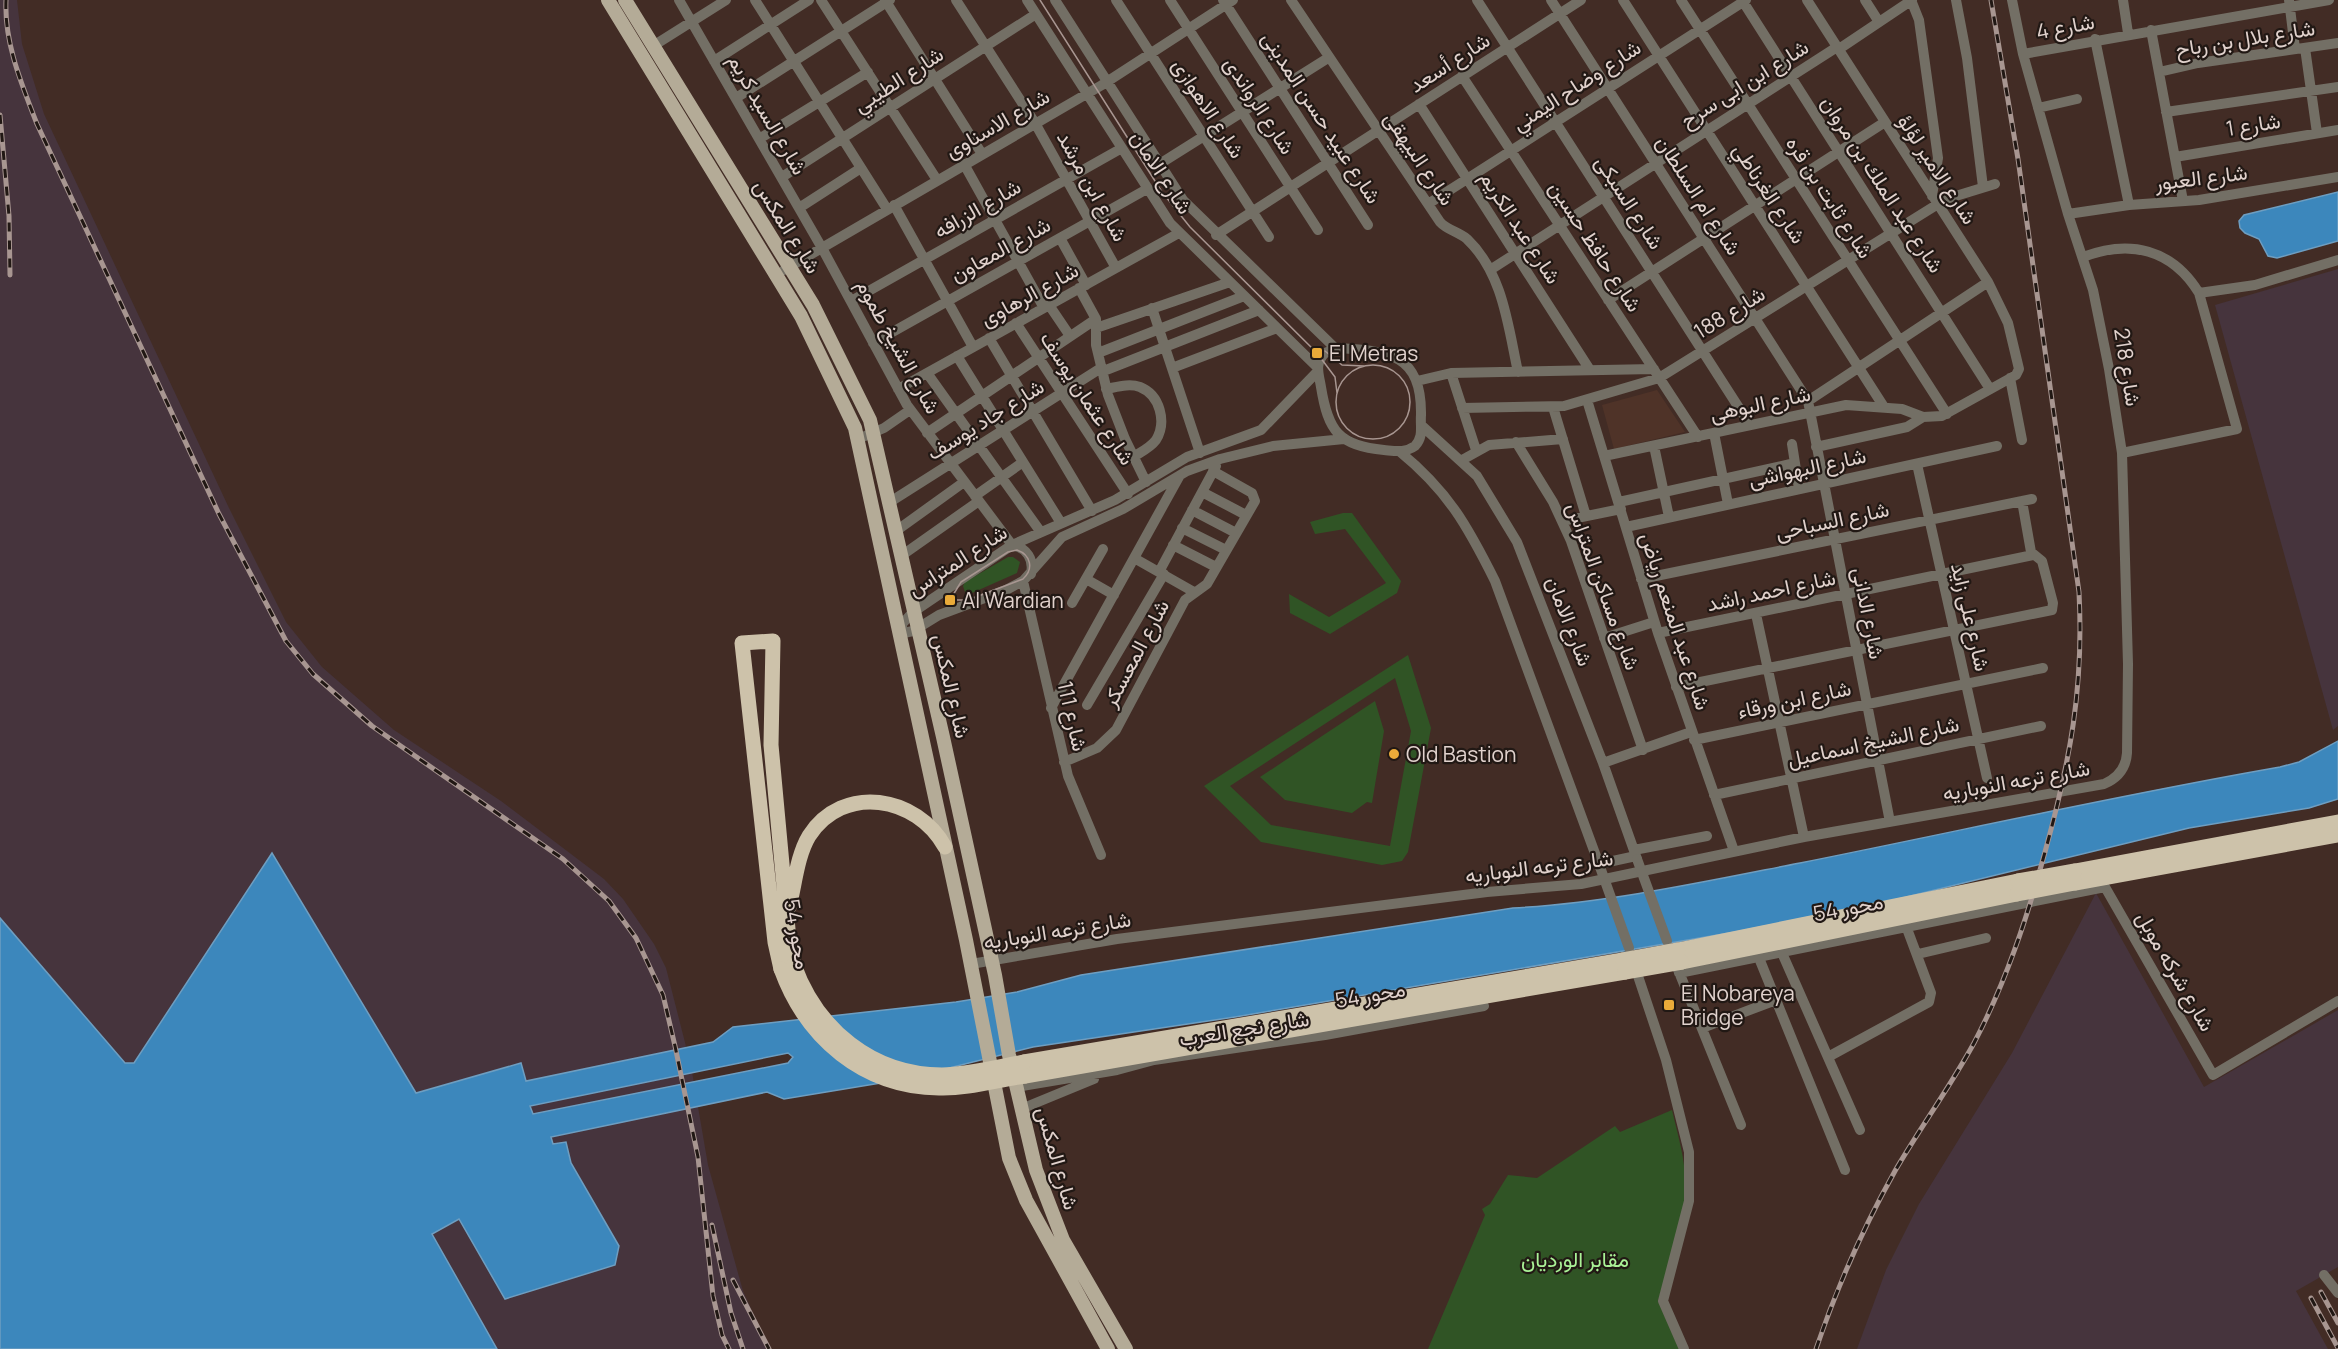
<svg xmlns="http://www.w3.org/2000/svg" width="2338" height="1349" font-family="Manrope,Vazirmatn,sans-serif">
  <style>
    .industrial { fill: #46343d }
    .built { fill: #4f3328 }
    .green { fill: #305425; fill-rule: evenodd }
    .water { fill: #3c87bc; stroke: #6e9ec1; stroke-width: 1.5; fill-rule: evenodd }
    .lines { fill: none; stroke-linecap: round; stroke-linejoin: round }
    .minor { stroke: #736f65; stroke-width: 10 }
    .major { stroke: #b4ab97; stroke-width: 14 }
    .highway { stroke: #cdc2aa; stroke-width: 15 }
    .tram { stroke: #a89691; stroke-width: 1.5 }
    .rail-casing { stroke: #a89691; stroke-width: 5 }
    .rail { stroke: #211814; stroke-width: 3; stroke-dasharray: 9; stroke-linecap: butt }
    .minor-bridge { stroke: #736f65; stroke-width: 10 }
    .highway-bridge { stroke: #cdc2aa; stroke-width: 15 }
    .poi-dot { fill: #eaaa39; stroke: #211814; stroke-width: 2 }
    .labels { text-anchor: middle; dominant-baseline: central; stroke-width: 4.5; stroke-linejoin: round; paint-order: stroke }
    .street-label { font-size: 21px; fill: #e1d2cd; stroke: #211814 }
    .poi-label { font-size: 21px; fill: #e1d2cd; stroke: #211814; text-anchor: start }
    .park-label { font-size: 21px; fill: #aaf297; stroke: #211814 }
  </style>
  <rect width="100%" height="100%" fill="#422c25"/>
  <path class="industrial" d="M0,0H17L22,44L44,114L229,508L286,622L322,667L394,730L501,801L604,879L623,899L654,944L666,968L691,1066L708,1165L743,1291L769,1349H497L432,1234L459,1219L619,1245L571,1163L566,1142L552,1144L551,1137L570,1108L533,1114L530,1105L533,1079L525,1081L520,1063L415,1093L273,853L134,1063H125L0,918Z
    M2338,269V726L2333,730L2215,305Z
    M2096,893L2204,1087L2338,1010V1267L2296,1291L2328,1349H1857L1886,1270L1919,1204L2012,1053Z"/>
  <path class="built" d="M1657,390L1685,432L1614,449L1602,405Z"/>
  <path class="green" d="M1343,513H1352L1401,581L1397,593L1330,634L1290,613L1289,594L1329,617L1386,583L1345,529L1315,534L1310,522Z
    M1008,557H1013L1020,562L1017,573L972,593L965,592L963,586L965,582Z
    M1408,655L1431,728L1408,852L1402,861L1382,865L1261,842L1204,786ZM1395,678L1411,731L1390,846L1271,825L1230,786Z
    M1375,701L1384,731L1372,803L1367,802L1352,813L1285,800L1260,777Z
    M1672,1110C1677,1131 1683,1152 1685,1173C1688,1216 1670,1261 1658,1301L1679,1349H1428L1485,1215L1482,1209L1490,1204L1508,1175L1537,1178L1615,1126L1620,1132Z"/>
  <path class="water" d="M2338,192V241L2277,258L2268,256L2259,239L2245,233L2240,228L2239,221L2244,215Z
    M2338,741V799L2309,808L2189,828L1894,900L1735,932L1235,1017L1033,1047L905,1079L784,1099L767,1092L551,1137L553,1144L566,1142L571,1163L619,1246L615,1265L505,1299L459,1219L432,1234L497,1349H0V918L125,1063H134L272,853L416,1093L521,1063L526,1081L713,1042L733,1027L956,1002L1017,992L1081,975L1513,908C1607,903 1708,881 1800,863C1960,831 2119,795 2280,767L2299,762ZM788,1053L793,1057L788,1063L533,1114L530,1106Z"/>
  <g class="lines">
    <path class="minor" d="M679,0L822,248L907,405L1012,545C1027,548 1034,559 1031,574
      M755,0L887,209
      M821,0L937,180
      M885,0L982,154
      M956,0L1035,123L1116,268
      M1027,0L1170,223L1317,367
      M1055,0L1183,200L1335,348
      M1116,0L1269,237
      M1170,0L1318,230
      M1223,0L1368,225
      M1291,0L1440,222C1447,230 1459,232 1467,239C1503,273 1508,326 1518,372
      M1477,0L1750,425
      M1551,0L1808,401L1890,822
      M1623,0L1884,407
      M1681,0L1947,414
      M1742,0L1990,389
      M1807,0L1988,282L2008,323L2019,369L2016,375L1942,416L1923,417L1907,427L1816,447
      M1865,0L1879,22
      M1911,0L1919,20L1938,158L1932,196
      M1956,0L1967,58L1983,187
      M2123,0L2128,33
      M2289,0L2295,49
      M2151,30L2183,201
      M2095,39L2129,205
      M653,46L726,0
      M2305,48L2317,133
      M1839,49L1912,0
      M2023,54L2329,0
      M714,61L809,0
      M2159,72L2198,63L2338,43
      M1462,76L1698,437
      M736,98L890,0
      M1419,104L1590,370
      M2038,108L2077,99
      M2166,112L2338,87
      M759,139L868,72
      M2175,157L2338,130
      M964,164L1044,308
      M1158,165L1328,58
      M782,177L1036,14
      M1428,204L1746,0
      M894,205L973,347
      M799,208L861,168
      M2068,214L2129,205L2199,200L2338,177
      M1216,235L1581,0
      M1060,238L1086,285
      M2083,257C2130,239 2172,249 2199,293L2237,429L2122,453
      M784,270L1102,85L1233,0
      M1490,270L1837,47
      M1079,288L1096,319V345L1108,395L1125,439L1146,482
      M2199,293L2255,285L2338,260
      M1608,300L1885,122
      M851,301L1122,148
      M1049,305L1070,336
      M1152,308L1200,453
      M1016,323L1128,494
      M1096,328L1230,282
      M989,338L1092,511
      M873,343L1147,189
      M1338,348C1389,351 1422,354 1421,415C1420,427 1424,436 1415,446C1405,453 1396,451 1384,450C1339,446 1328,431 1321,387C1319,374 1314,364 1325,353Z
      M1098,353L1244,296
      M957,356L1061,523
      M1172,368L1277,328
      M1318,371L1261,430L1187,457L1115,500L1012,545L913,612L903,623L899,634L913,631L939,615L1006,590L1023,581L1062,537L1123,509L1187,471L1220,459L1273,446L1344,439
      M1101,372L1259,310
      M927,373L1040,531
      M1451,373L1476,450
      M2010,378L2022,440
      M1417,381L1451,373L1654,369
      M898,389L1179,233
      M1106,389C1117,387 1129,383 1140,387C1160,395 1167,422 1156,440C1150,448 1141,452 1133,457
      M1587,400L1658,633L1734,851
      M1808,401L1988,282
      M1553,407L1586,516
      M1462,408L1564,406L1659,378L1946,199L1995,184
      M1421,425L1477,476L1517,542L1603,763L1637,859
      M927,433L1096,319
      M1714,433L1728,504
      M858,439L884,428L910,410
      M1516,442L1553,502L1571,541L1643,750
      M1792,444L1799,489
      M1654,446L1669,517
      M1399,451C1448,491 1467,525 1495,581L1600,867
      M1604,456L1846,405L1902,409L1923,417
      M1462,460L1489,445L1563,439
      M1917,464L1987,778
      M1202,492L1246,515
      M975,496L1023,462
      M890,502L1101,368
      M1619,502L1795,463
      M1192,510L1236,533
      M1562,521L1621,509
      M1626,527L1997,446
      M1182,528L1226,550
      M896,531L964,482
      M1173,545L1216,567
      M901,556L979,501
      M1134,558L1194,592
      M1159,572L1216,466
      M1086,579L1114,595
      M1641,579L2032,499
      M1023,581L1068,776L1101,855
      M1072,603L1103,549
      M1756,614L1804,837
      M1658,633L2033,555
      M1604,638L1654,622
      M1676,687L2052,610L2053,603L2042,561L2031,552L2022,501
      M1087,705L1164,574
      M1051,708L1180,475
      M1694,740L2043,668
      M1064,762L1097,748L1116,730L1185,600L1207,584L1255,501L1252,493L1213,471
      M1603,763L1691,732
      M1714,795L2041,726
      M1634,850L1707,836
      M1599,864L1636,856
      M1782,953L1860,1130
      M1918,954L1986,938
      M1759,958L1845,1170
      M971,964L1117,939L1487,892L1581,884L1804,837L2104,784C2118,778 2126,768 2127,753L2128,664L2122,453L2109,369L2093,290L2068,214L2023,54L2012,0
      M1634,964L1666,1060L1689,1152V1201L1663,1301L1684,1349
      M1677,967L1741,1125
      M1679,973L2105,887L2213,1075L2338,1001
      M1702,1028L1776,1000
      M1828,1057L1929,1002L1931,993L1906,926
      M1016,1087L1117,1070L1154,1060L1325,1035L1484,1006
      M1021,1109L1094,1079
      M2324,1275L2338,1293"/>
    <path class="major" d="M608,0L801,316L855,428L966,940L1009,1158L1026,1200L1108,1349
      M625,0L813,305L870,420L943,737L995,975L1009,1055L1036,1170L1063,1240L1126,1349"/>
    <path class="highway" d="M2075,871L2338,822
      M2075,883L2338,835
      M789,907C795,884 797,856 809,836C843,783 917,796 945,847
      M1678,950L2018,881
      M1682,962L2017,894
      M781,969L775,942L742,643L773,641L771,745L789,940L794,965
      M1024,1062L1623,960
      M1025,1076L1625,972"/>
    <path class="tram" d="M1040,0L1162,192L1190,227L1317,353L1335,377L1337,393
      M1325,351L1342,365L1364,366
      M1336 402a37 37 0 1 1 74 0a37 37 0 1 1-74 0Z
      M1017,550C1031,555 1034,569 1023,579L968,600H950L961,582L1008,552Z"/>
    <g class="rail-casing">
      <path id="rail" d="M6,0C4,43 22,85 37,124L219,514L286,641L313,674L372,726L563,859L609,901L636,938L663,995L675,1046L698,1157L713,1296L722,1335L729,1349
        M0,115L9,216L10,275
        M712,1225L731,1313L743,1349
        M733,1280L769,1349
        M2321,1292L2338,1323
        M2311,1298L2338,1348
        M1816,1349C1837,1287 1863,1228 1895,1171C1920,1128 1950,1087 1974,1043C2006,982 2027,918 2045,852C2070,761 2084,688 2079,592L2018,159L1991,0"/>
    </g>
    <use href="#rail" class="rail"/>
    <path class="minor-bridge" d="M1637,859L1667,941
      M1600,867L1629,948"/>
    <path class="highway-bridge" d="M2018,881L2075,871
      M2017,894L2075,883
      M1623,960L1678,950
      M794,965C817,1029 872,1075 942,1075C969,1074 997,1067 1024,1062
      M781,969C806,1038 863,1087 939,1088C967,1089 997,1080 1025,1076
      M1625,972L1682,962"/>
  </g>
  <g class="poi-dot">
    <rect x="1311" y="347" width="12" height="12" rx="3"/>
    <rect x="944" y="594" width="12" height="12" rx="3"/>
    <circle cx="1394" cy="754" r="6"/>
    <rect x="1663" y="999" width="12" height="12" rx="3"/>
  </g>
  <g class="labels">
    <g class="street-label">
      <text transform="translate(2065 26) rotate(-11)">شارع 4</text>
      <text transform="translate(2245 38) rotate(-9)">شارع بلال بن رباح</text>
      <text transform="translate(1449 62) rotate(-33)">شارع أسعد</text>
      <text transform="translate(898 79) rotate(-33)">شارع الطيبي</text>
      <text transform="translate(1744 83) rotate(-32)">شارع ابن ابى سرح</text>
      <text transform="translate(1576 85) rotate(-33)">شارع وضاح اليمني</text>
      <text transform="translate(1260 105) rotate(57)">شارع الرواندى</text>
      <text transform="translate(1209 108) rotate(57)">شارع الاهوازى</text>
      <text transform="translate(768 114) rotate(60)">شارع السيد كريم</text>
      <text transform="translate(1322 117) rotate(57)">شارع عبيد حسن المدينى</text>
      <text transform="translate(997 123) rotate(-30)">شارع الاسناوى</text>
      <text transform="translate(2253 124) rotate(-9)">شارع 1</text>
      <text transform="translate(1420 158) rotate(56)">شارع البيهقى</text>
      <text transform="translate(1938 169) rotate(57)">شارع الامير لؤلؤ</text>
      <text transform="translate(1162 172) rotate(57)">شارع الامان</text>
      <text transform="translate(2201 177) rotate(-7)">شارع العبور</text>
      <text transform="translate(1883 184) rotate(57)">شارع عبد الملك بن مروان</text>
      <text transform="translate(1093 186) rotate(61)">شارع ابن مرشد</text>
      <text transform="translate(1770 193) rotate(57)">شارع الغرناطي</text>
      <text transform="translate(1699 195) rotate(57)">شارع ام السلطان</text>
      <text transform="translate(1830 197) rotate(57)">شارع ثابت بن قره</text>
      <text transform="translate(1630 202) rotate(57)">شارع السبكى</text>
      <text transform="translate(977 208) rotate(-30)">شارع الزرافه</text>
      <text transform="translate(788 226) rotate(58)">شارع المكس</text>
      <text transform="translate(1521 227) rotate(57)">شارع عبد الكريم</text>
      <text transform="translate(1596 246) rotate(57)">شارع حافظ حسين</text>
      <text transform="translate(1000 249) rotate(-29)">شارع المعاون</text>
      <text transform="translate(1029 294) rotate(-29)">شارع الرهاوى</text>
      <text transform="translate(1729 312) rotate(-32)">شارع 188</text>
      <text transform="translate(899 346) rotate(61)">شارع الشيخ طموم</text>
      <text transform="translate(2128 367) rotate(81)">شارع 218</text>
      <text transform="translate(1088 398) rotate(57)">شارع عثمان يوسف</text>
      <text transform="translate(1760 403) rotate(-12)">شارع البوهى</text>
      <text transform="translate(985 419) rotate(-32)">شارع جاد يوسف</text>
      <text transform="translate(1807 467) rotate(-12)">شارع البهواشى</text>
      <text transform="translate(1832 520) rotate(-12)">شارع السباحى</text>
      <text transform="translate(957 560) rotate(-33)">شارع المتراس</text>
      <text transform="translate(1604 586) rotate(70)">شارع مساكن المتراس</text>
      <text transform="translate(1771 590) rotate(-12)">شارع احمد راشد</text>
      <text transform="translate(1869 613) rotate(79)">شارع الدانى</text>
      <text transform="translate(1971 617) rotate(77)">شارع على زايد</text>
      <text transform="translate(1570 621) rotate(69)">شارع الامان</text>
      <text transform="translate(1676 621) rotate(72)">شارع عبد المنعم رياض</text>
      <text transform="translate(1135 653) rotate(-62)">شارع المعسكر</text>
      <text transform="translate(952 686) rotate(77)">شارع المكس</text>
      <text transform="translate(1794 699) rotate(-12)">شارع ابن ورقاء</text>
      <text transform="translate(1073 716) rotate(77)">شارع 111</text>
      <text transform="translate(1873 741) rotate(-12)">شارع الشيخ اسماعيل</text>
      <text transform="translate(2016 780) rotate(-10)">شارع ترعه النوباريه</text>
      <text transform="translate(1539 866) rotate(-7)">شارع ترعه النوباريه</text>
      <text transform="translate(1848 907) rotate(-11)">محور 54</text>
      <text transform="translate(1057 930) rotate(-9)">شارع ترعه النوباريه</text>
      <text transform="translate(798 934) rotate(80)">محور 54</text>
      <text transform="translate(2176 971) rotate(60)">شارع شركه موبل</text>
      <text transform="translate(1370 994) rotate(-10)">محور 54</text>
      <text transform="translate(1244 1028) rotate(-9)">شارع نجع العرب</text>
      <text transform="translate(1058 1158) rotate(74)">شارع المكس</text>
    </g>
    <g class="poi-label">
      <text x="1329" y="353">El Metras</text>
      <text x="962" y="600">Al Wardian</text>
      <text x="1406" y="754">Old Bastion</text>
      <text x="1681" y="993">El Nobareya<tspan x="1681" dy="24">Bridge</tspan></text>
    </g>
    <g class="park-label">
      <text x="1575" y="1259">مقابر الورديان</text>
    </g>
  </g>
</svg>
